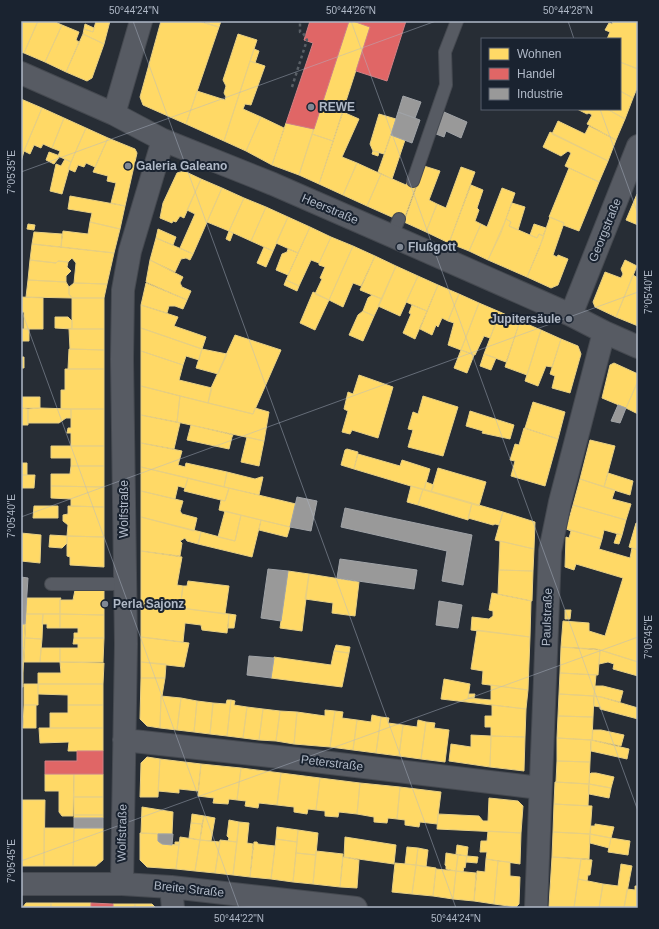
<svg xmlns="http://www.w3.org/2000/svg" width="659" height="929" font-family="Helvetica,sans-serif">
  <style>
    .homes { fill: #ffd966; stroke: #e7cf83 }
    .shops { fill: #e06666; stroke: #d27f83 }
    .industry { fill: #999; stroke: #a0a3a7 }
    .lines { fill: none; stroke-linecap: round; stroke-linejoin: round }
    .lane-casing { stroke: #454950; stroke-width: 14 }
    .street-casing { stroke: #454950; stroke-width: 24 }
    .path { stroke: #595f66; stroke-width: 2.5; stroke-dasharray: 3 3; stroke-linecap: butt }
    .lane { stroke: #575b63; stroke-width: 12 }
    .street { stroke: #575b63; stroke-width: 22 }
    .ticks { fill: none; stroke: #b0b9c7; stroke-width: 1; stroke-opacity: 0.45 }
    .poi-dot { fill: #808894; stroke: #1a2330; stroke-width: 1.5 }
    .labels { text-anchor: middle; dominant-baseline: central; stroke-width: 4; stroke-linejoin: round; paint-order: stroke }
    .poi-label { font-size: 12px; font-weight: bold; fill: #b0b9c7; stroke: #1a2330; text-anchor: start }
    .street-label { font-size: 12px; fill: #b0b9c7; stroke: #1a2330 }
    .neatline { fill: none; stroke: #b0b9c7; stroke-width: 1.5 }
    .ticks-label { font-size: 10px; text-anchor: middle; fill: #b0b9c7 }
  </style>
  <rect width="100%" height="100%" fill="#272d35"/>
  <path class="homes" d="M21,21H38L24,53L21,52Z
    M38,21H53L62,25L45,62L24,53Z
    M96,21H110L104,44L83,34L84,29L93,32Z
    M161,21H198L219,27L186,124L143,105L140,97Z
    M206,21H221L219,27L205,23Z
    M349,21H353L370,27L333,141L312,134Z
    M613,21L622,22V21H638V69L620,62V39H607L610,32L605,30L609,23L612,24Z
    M85,24L94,28L93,32L84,29Z
    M62,25L79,32L76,40L79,42L66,72L45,62Z
    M83,34L104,44L92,78L87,81L66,72Z
    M238,34L257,40L224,141L186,124L197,91L225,100L226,97L224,93L226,86L223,80Z
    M254,49L259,51L255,63L250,61Z
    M250,61L265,66L251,105L245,104L243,109L261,117L246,151L224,141Z
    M620,62L638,69V86L633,98L620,91Z
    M620,91L633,98L625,119L607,109H620Z
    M21,99L42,108L24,151L21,162Z
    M42,108L64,118L52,148L43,144L41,148L34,145L30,154L24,151Z
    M577,109H607L625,119L616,140L587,124L592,115L589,113L587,114Z
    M343,112L359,119L342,157L357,163L343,195L319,184Z
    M379,114L396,119L384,154L373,151L370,144Z
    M261,117L284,128L272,165L246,151Z
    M64,118L86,128L71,162L58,156L60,151L52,148Z
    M558,121L585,134L589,126L616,140L608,161L552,134Z
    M286,123L314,129L299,175L272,165Z
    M86,128L108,138L95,167L86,163L84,167L78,165L75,172L68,169Z
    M550,132L608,161L599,182L565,166L571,153L568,151L561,156L543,147Z
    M312,134L333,141L319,184L299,175Z
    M391,135L405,140L392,179L378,172Z
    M108,138L135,149L137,153L125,206L111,203L116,183L107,181L108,176L93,172Z
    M373,151L379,152L378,156L372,154Z
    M49,152L60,156L54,164L46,160Z
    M65,159L71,162L62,194L50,191L56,164L61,166Z
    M357,163L381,174L367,206L343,195Z
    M424,166L440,171L429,200L437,204L426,232L404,222Z
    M461,167L475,172L449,243L426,232L437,204L446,208Z
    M569,168L599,182L579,231L563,225L564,223L549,217Z
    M184,171L201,179L184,218L180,216L176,222L173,221L172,223L160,218L163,203L177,173Z
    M381,174L406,185L408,179L417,183L403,222L367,206Z
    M201,179L222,188L193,254L180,248L195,214L187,210Z
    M471,185L483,190L477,208L479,210L475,221L481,224L469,251L449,243Z
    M222,188L244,198L229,231L207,222Z
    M502,188L515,193L501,233L488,260L469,251L481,224L487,227Z
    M637,194L638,195V225L626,220Z
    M70,196L125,206L120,229L90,222L92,213L68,209Z
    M244,198L266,207L251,241L229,231Z
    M512,203L525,207L518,230L509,226L511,222L506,219Z
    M266,207L288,217L273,251L251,241Z
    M288,217L310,227L298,253L276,243Z
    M550,217L564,223L553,255L557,257L558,255L568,259L558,285L551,288L527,277L539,249Z
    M506,219L511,222L509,226L537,238L539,234L544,236L527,277L488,260Z
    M90,222L120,229L114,253L61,247L63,231L88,234Z
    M28,224L35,225L34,230L27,229Z
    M534,224L546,228L543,236L539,234L537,238L530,235Z
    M310,227L331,237L319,263L311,260L299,286L286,280Z
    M158,229L176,237L173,245L156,238Z
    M229,231L233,233L230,241L226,239Z
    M34,232L62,234L61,247L32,244Z
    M331,237L353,246L329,300L315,294L322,279L320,278L325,267L319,265V263Z
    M156,238L193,254L190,260L186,258L181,259L175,272L150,260Z
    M32,244L114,253L107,284L74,283L76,263L72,258L68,262L58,261L56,263L30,260Z
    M353,246L375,256L361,286L353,283L343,307L329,300Z
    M264,247L273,251L266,267L257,263Z
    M288,249L298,253L288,275L276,270L282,254L287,252Z
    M375,256L396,266L382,299L360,290Z
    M30,260L56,263L58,261L68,262L67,267L71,271L66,276V282L28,280Z
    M150,260L183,277L180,283L182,287L191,291L187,300L146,282Z
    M625,260L637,266L616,317L595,307L593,302L605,272L621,278L623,274L621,269Z
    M396,266L418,276L400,316L378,306Z
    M633,275L638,278V326L616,317Z
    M418,276L438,285L427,311L406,302Z
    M28,280L66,282L69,287V294L72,298L26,297Z
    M286,280L299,286L297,291L284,285Z
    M74,283L107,284L104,298H72L69,294V287Z
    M146,283L187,300L183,309L175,306H169L167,313L141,305Z
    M438,285L459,294L448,321L442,318L438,327L436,325L432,335L420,329Z
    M313,292L329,300L315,330L300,323Z
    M459,294L479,303L461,350L448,345L454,323L448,321Z
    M372,295L382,299L374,316L363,311L368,298Z
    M21,297L43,298V329H24V312H21Z
    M72,298H104V329H72Z
    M479,303L500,312L490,338L484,336L475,355L461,350Z
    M141,305L178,317L174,326L206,337L202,349L141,328Z
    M412,305L427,311L415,339L403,333L411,314L409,313Z
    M363,311L374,316L363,341L349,335L358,315Z
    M500,312L520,321L506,362L484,354Z
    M55,317H68L72,321V329L55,328Z
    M520,321L541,330L527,375L505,367Z
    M141,328L202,349L199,360L186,356L183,365L141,351Z
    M21,329H29V341H21Z
    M69,329H104V350L70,349Z
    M541,330L561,339L552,367L546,366L538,386L525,381Z
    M235,335L281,350L253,414L208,403L211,388Z
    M561,339L578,346L581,354L570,393L552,388L555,376L550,374Z
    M69,349L104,350V369H68Z
    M202,349L227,354L218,374L196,368Z
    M461,350L474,355L467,373L454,368Z
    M141,351L183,365L179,380L212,388L208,403L141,386Z
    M484,354L496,358L491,370L480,366Z
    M21,357H24V368H21Z
    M614,363L638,374V381L626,408L602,398L610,365Z
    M65,369H104V409H61V390H65Z
    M359,375L393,387L378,438L352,430L350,434L342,432L348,411L344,409L348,392L353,394Z
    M638,381V414L626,408Z
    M141,386L180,396L177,422L141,415Z
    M180,396L253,414L255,408L269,412L264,441L177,422Z
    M423,396L458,407L443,456L408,447L413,430L408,429L413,412L418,414Z
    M21,397H40V408H21Z
    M533,402L565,412L558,439L525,428Z
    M21,408L28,409V425H21Z
    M40,408L71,409V418H66L59,423H28V409Z
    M71,409H104V446H71V433H67L68,428H71Z
    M470,411L514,425L510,439L482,433L483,431L466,426Z
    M141,415L180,423L174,449L141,443Z
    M191,425L233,435L232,437L229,449L187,440Z
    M524,428L558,439L545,486L511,476L515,461L510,460L515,444L519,445Z
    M247,437L264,441L259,466L241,462Z
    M590,440L615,446L604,487L580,479Z
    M141,443L182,451L178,465L185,467L186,463L227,472L224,487L141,467Z
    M51,446H104V466H71V458H51Z
    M347,449L358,452L354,469L341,465L345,450Z
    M358,454L400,466L402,460L430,469L424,490L354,469Z
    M21,463H27V475H21Z
    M71,466H104V487L51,486V474H70Z
    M141,467L188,478L185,488L178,486L175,499L141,491Z
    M438,468L486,482L479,506L431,492Z
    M227,472L255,479L261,477H263L259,495L224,487Z
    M608,473L633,481L630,495L604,487Z
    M21,475H35L34,488H21Z
    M188,478L229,488L225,501L184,491Z
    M580,479L615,490L612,499L631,504L626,520L573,505Z
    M426,482L434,485L431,492L424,490Z
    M51,486L104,487V507L71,506V499L51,498Z
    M411,486L423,489L418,505L407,502Z
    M229,488L296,504L290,527L219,510L221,500L225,501Z
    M423,489L472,503L468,520L418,505Z
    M141,491L183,501L180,511L182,514L197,518L194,531L141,517Z
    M472,503L503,512L499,525L495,524L493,525L468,518Z
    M573,505L626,520L622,535L604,530L602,539L566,529Z
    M34,506H58V518H33Z
    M68,506L104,507V537L67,536L68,525L63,521V515L68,514Z
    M225,511L241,515L235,541L218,537Z
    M503,512L535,522L534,549L495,540Z
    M241,515L261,520L252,557L198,544L201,532L235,541Z
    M141,517L201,532L198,544L187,541L185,538L180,541L182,543L180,556L141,551Z
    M261,520L290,527L287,537L259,530Z
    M636,523H638V550L629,547Z
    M567,529L602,539L599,549L630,558L632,548L638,550V662L597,649L561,647L563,621L589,623V631L605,636L623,578L576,564L574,570L565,567L566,537L569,538L571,531Z
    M21,533L41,535L40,563L21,561Z
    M617,534L622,535L619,544L614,543Z
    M50,535L67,536V543L62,548L49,547Z
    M67,536L104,537V567L70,565V557L67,556Z
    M500,541L534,549L533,571L499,570Z
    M141,551L182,557L177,585L183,586L180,608L141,603Z
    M499,570L533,571L532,601L498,594Z
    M288,571L309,574L302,631L280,628Z
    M309,574L359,582L355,616L332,613L333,603L305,599Z
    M188,581L229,586L225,614L180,608L183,586H187Z
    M104,589V615L60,614V600H73L75,590Z
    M492,593L531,601L530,637L471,630L472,617L489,619L493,616V611L489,610Z
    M27,598H61L60,600V614H26Z
    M141,603L229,614L227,633L202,630L201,625L185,623L183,642L141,637Z
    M565,610H571L570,619H565Z
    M26,614H43L42,639L25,638Z
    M43,614H60V628H47V624H42Z
    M60,614L104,615V638H74V633H78V628H60Z
    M229,614L236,615L234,628H228Z
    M21,624H25L24,648H21Z
    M477,630L530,637L528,690L482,684L483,671L471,669Z
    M141,637L189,643L184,667L141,662Z
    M25,638L42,639L40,662H24Z
    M74,638H104L103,662H60V648H78V644H73Z
    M336,645L350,647L349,653L334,651Z
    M561,647L600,650L598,675L560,673Z
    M21,648H24L23,673L21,674Z
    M41,648H60V662H40Z
    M600,650L638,662V676L613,669L614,664L608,662L599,664Z
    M334,651L349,653L342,687L271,678L274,657L331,665Z
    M60,662L104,663L103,684H38V673H61Z
    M141,662L166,664L165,678H141Z
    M23,673V687H21V674Z
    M560,673L596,675L594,696L559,694Z
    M141,678H165L162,696H161L160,728L147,726L140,719Z
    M444,679L470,684L468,698L491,700V685L528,690L526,709L441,699Z
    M24,684H38V705H24Z
    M38,684H103V705H68V695L38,694Z
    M595,686H603L623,691L620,702L601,697L594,696Z
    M469,694H475L474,698H468Z
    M559,694L594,696L593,717L558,716Z
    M161,696L181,698L177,730L160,728Z
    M594,696L601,697L638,708V719L600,709V707L594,706Z
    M181,698L197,701L194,732L177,730Z
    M227,700H231L227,736L210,734L213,703L226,704Z
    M231,700L235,701L234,705L247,707L243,738L227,736Z
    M197,701L213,703L210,734L194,732Z
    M24,705H36V728H23Z
    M68,705H103V728H50V713H68Z
    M492,705L526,709L525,737L491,736V727H485V716H492Z
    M247,707L263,709L259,740L243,738Z
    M263,709L280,711L276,741L259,740Z
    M325,710L335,711L330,747L294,744L297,712L325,716Z
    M280,711L297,712L294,744L276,741Z
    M335,711L343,712L342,718L357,720L353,750L330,747Z
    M372,715L381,717L376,753L353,750L357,720L371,722Z
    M558,716L593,717L592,740L557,738Z
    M381,717L389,718L388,723L403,725L399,756L376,753Z
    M418,720L426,722L421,759L399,756L403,725L417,727Z
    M426,722L435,723L434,728L449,730L445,762L421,759Z
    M39,728H103V751H68L69,742L40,743Z
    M593,730H601L624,735L621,746L592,740Z
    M471,735L491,736L490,767L449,761L451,744L471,747Z
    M491,736L525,737L524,771L490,767Z
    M557,738L591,740L590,762L557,761Z
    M591,740L629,749L627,759L591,751Z
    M147,757L160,759L158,797H140L141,763Z
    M160,759L201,764L198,791L179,789V793L158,791Z
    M557,761L590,762L589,784L556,782Z
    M201,764L241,768L237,800L229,799L228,804L213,803L214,798L198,796Z
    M241,768L281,773L277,805L259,803L258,808L245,806L246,801L237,800Z
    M281,773L320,778L316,810L308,809L307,814L294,812V807L277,805Z
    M591,773H596L614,777L611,788L589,784L590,774Z
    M45,774H74L73,816H62L59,812V791H45Z
    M74,774H103V797H74Z
    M320,778L360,783L357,814L339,812L338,817L325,816V811L316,810Z
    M555,782L589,784L588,806L554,804Z
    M360,783L400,787L397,819L388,818L387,823L374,822V817L357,814Z
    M589,784L611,788L609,798L589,794Z
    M400,787L441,792L437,824L420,822L419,827L405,825V820L397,819Z
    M74,797H103V815H74Z
    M489,798L518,801L523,806L521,833L437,829L438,814L479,816L483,821H488Z
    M21,800H45L44,866H21Z
    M554,804L592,806L590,834L553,832Z
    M142,807L173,812L172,834L141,833Z
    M192,814L204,816L202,824L191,823Z
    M74,815H103V818H74Z
    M204,816L215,818L211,841L200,840Z
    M229,820L239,822L237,842L228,841L229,838L227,836Z
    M239,822L249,823L247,843L253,844L250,877L233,875Z
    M191,823L202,824L200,840L189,838Z
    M595,824L614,827L611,838L590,834L591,826H595Z
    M277,827L298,830L297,842L276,839Z
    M44,828H74L73,866H44Z
    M74,828H103V860L96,866H73Z
    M298,830L318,833L316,855L296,853Z
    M488,831L521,833L520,864L486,859L487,852H480L481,841H487Z
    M553,832L590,834L589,859L552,857Z
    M140,833L158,834V841L162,844L179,845L176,869L147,867L140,860Z
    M590,834L611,838L609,848L590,843Z
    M180,837L200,840L195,871L176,869Z
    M345,837L396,845L394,864L344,857Z
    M611,838L630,841L628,855L608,852Z
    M276,839L297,842L293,882L271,879Z
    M200,840L220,842L215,873L195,871Z
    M220,840L237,842L233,875L215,873Z
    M175,842H180L179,845H175Z
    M254,842H257L258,844L275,846L271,879L250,877Z
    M457,845L468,847L467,856L456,854Z
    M407,847L418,848L416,865L405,864Z
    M418,848L428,850L426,867L416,865Z
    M316,851L343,854L340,887L313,884Z
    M296,853L316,855L313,884L293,882Z
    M446,853L458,855L456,871L446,869V866L445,865Z
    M458,855L467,856L465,868L464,867L463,872L456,871Z
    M467,856L478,857L477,863L466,862Z
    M343,857L359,860L357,888L340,887Z
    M552,857L581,859L574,908H550L549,906Z
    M486,859L498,861L494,904L474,901L477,871L485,872Z
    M581,859L592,860L590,875H588L587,881L578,879Z
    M498,861L510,862V876L520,877L519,904L516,907L494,904Z
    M395,863L416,865L412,894L392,892Z
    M621,864L632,866L624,908H599L603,884L618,886Z
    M416,865L436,868L433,896L412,894Z
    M436,869L456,871L453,899L433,896Z
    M456,871L476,873L474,901L453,899Z
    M578,879L603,884L599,908H574Z
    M635,886H638V908H624L627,889L635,890Z
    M26,903H51V908H22Z
    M51,903H91V908H51Z
    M113,904H135V908H113Z
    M135,904H152L156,908H135Z"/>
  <path class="shops" d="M310,21H349L314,129L286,123L313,43L304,40Z
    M353,21H406L387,81L356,71L370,27Z
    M77,751H103V774H45V761H77Z
    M91,903L113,904V908H91Z"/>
  <path class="industry" d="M403,96L421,102L415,118L398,112Z
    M398,112L420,120L412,143L391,135Z
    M444,112L467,122L461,138L446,131L444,137L436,134Z
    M618,405L626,408L620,423L611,421Z
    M297,497L317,501L311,531L290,527Z
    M345,508L472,535L463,585L442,581L447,551L341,527Z
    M340,559L417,570L414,589L337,578Z
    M268,569L288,571L281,621L261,618Z
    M21,577L28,578L25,624H21Z
    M439,601L462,605L458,628L436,625Z
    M249,656L274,658L271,678L247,675Z
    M74,818H103V828H74Z
    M158,834H173L172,845L162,844L158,841Z"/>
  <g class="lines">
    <g class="lane-casing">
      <path id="lane" d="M413,181L446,85L445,52L457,21
        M392,236L399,219
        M51,584H125"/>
    </g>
    <g class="street-casing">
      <path id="street" d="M21,73L114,114L163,140L273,184L392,236L571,315L604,332L638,347
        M114,114L141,21
        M571,315L638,146
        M124,740L297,759L540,788
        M21,884H122L171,887L356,908
        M122,884L126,644L122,359L123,290L130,251L163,140
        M171,887L173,908
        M536,908L550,551L560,502L604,332"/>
    </g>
    <path class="path" d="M292,87L307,40L303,33L300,32V21"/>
    <use href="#lane" class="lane"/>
    <use href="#street" class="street"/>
  </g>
  <path class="ticks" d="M133,21L456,908M351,21L638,811M568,21L574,39M600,109L638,214M21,172L436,21M21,309L239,908M21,517L638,292M21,861L638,637M21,905L22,908"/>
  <g class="poi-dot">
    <circle cx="311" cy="107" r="4"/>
    <circle cx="128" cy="166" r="4"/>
    <circle cx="400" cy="247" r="4"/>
    <circle cx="569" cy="319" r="4"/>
    <circle cx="105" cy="604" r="4"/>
  </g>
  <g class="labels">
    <g class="poi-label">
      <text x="319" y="107">REWE</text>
      <text x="136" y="166">Galeria Galeano</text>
      <text x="408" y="247">Flußgott</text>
      <text x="561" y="319" text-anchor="end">Jupitersäule</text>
      <text x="113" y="604">Perla Sajonz</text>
    </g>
    <g class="street-label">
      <text transform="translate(330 209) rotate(23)">Heerstraße</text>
      <text transform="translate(605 230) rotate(-68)">Georgstraße</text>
      <text transform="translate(124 509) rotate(-90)">Wolfstraße</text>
      <text transform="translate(547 617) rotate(-88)">Paulstraße</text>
      <text transform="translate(332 763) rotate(7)">Peterstraße</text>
      <text transform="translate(122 833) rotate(-89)">Wolfstraße</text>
      <text transform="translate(189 889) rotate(6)">Breite Straße</text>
    </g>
  </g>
  <rect width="659" height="929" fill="none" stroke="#1a2330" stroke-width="44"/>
  <rect x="481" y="38" width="140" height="72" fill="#1a2330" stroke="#565f6c"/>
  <rect x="489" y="48" width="20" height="12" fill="#ffd966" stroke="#565f6c"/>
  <text x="517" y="58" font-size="12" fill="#b0b9c7">Wohnen</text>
  <rect x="489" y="68" width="20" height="12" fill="#e06666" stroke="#565f6c"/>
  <text x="517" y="78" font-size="12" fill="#b0b9c7">Handel</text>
  <rect x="489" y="88" width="20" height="12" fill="#999999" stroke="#565f6c"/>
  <text x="517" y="98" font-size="12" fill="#b0b9c7">Industrie</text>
  <rect x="22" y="22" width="615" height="885" class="neatline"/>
  <g class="ticks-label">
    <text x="134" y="14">50°44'24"N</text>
    <text x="351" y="14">50°44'26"N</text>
    <text x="568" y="14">50°44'28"N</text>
    <text transform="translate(11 172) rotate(-90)" y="4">7°05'35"E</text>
    <text transform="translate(648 292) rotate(-90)" y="4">7°05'40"E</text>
    <text transform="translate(11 516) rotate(-90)" y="4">7°05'40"E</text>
    <text transform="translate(648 637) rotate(-90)" y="4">7°05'45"E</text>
    <text transform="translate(11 861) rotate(-90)" y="4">7°05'45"E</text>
    <text x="239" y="922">50°44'22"N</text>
    <text x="456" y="922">50°44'24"N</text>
  </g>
</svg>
